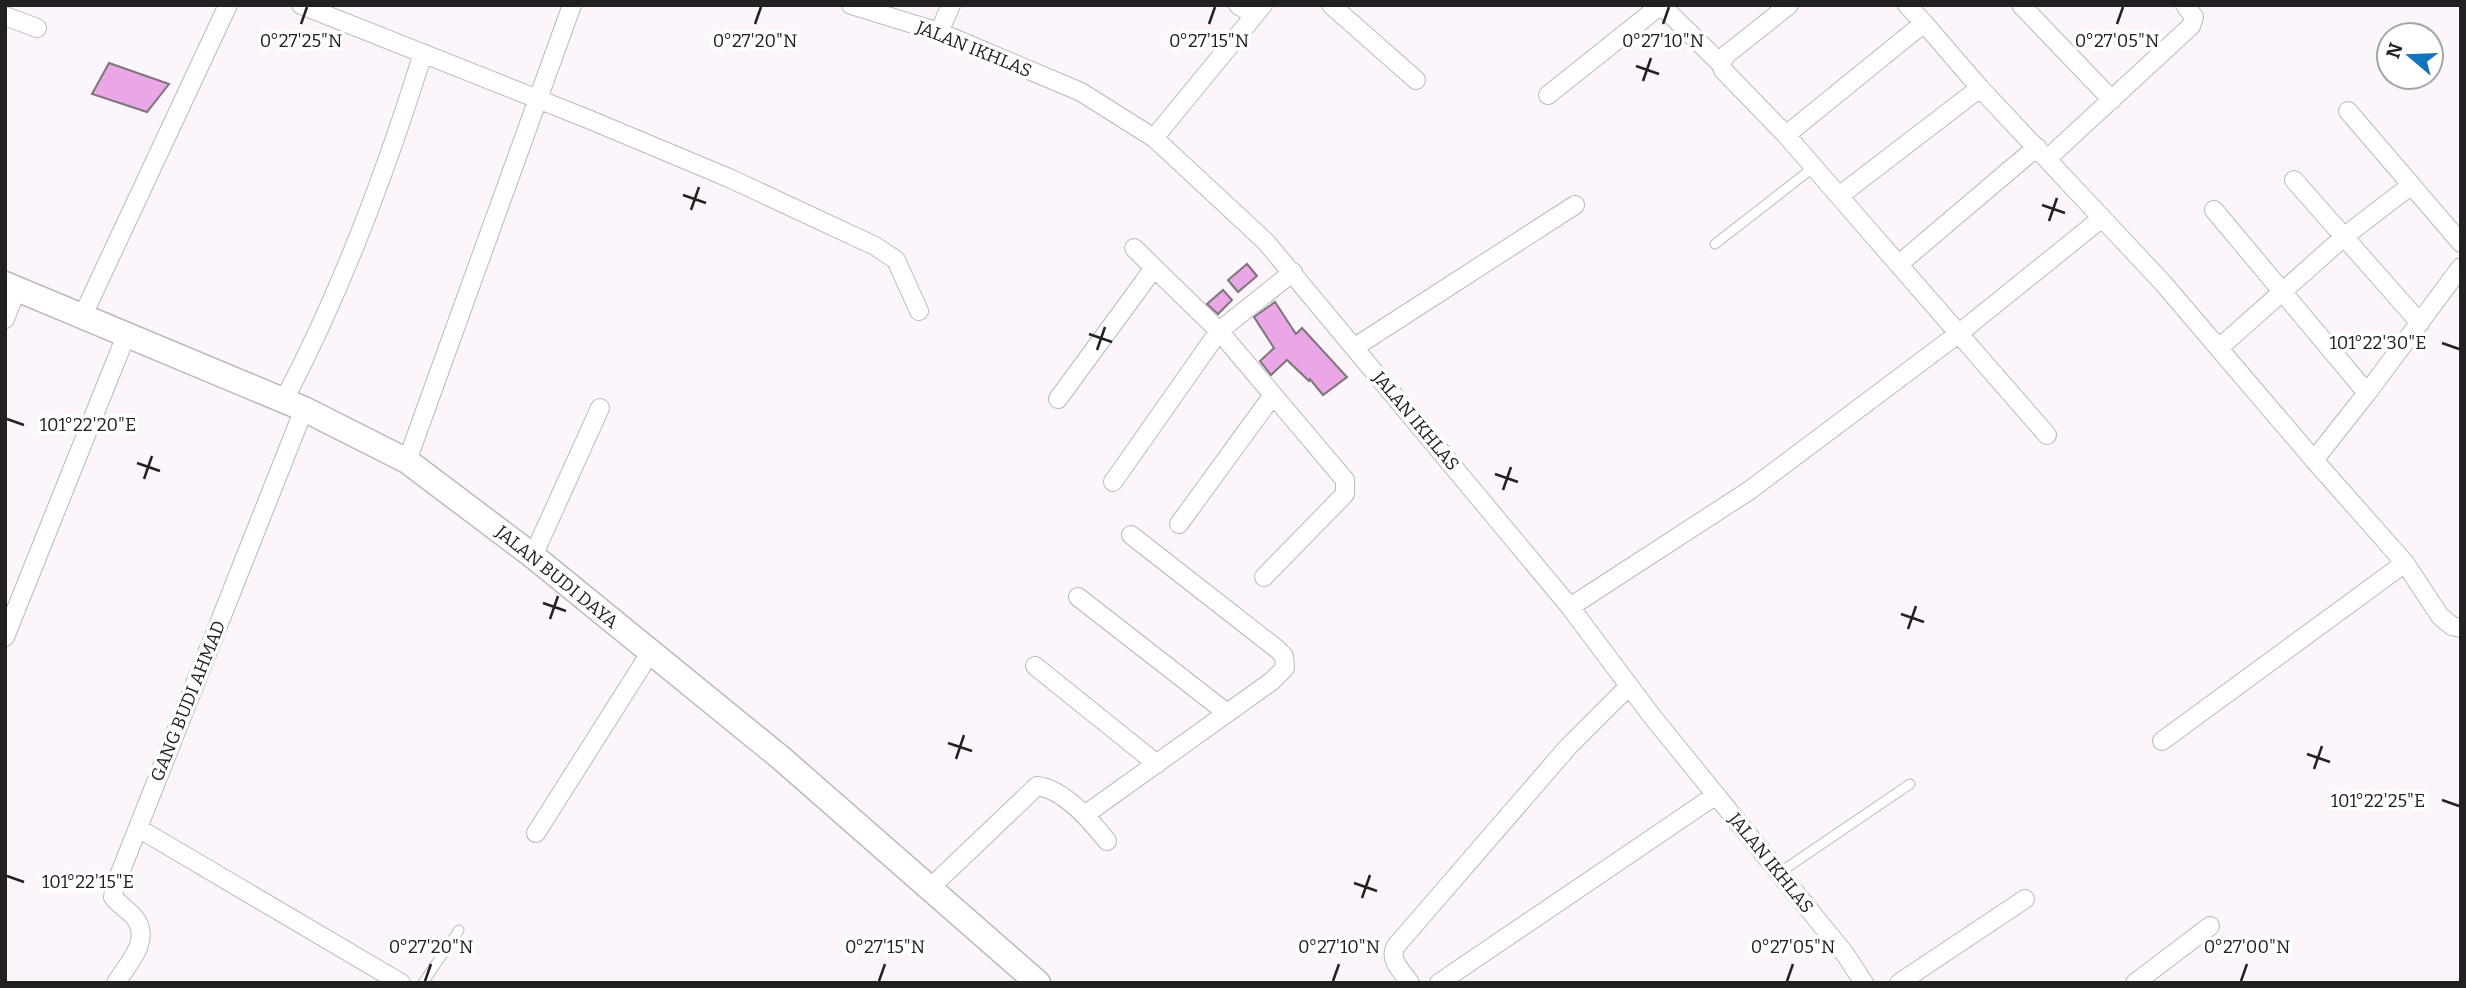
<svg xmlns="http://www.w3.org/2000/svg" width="2466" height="988" font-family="Bitter,serif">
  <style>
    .building { fill: #eaa6e6; stroke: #7c767b; stroke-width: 2 }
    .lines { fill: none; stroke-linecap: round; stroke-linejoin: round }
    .lane-casing { stroke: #beb8be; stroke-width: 11 }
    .street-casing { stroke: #beb8be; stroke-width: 20 }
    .secondary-casing { stroke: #beb8be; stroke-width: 27 }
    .lane { stroke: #fff; stroke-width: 9 }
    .street { stroke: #fff; stroke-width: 18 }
    .secondary { stroke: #fff; stroke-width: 24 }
    .ticks { fill: none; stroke: #222022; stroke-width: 2.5 }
    .labels { text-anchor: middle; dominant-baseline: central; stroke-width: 7; stroke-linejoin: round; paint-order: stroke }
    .street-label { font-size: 18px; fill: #222022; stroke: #fff }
    .ticks-label { font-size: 18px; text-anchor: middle; fill: #222022; stroke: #fff; stroke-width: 7; stroke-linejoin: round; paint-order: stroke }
  </style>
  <rect width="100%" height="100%" fill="#fcf5fb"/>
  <path class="building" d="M109,63L169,84L147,112L92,94Z
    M1247,264L1257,276L1238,292L1228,280Z
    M1223,290L1232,300L1218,314L1207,304Z
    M1275,302L1296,334L1302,328L1347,377L1323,395L1310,379L1309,381L1287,360L1271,375L1260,361L1274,348L1254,317Z"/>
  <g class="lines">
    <g class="lane-casing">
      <path id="lane" d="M1715,244L1814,167
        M1779,873L1910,784
        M423,983L459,930"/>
    </g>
    <g class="street-casing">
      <path id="street" d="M301,5L588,119L729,178L875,246L896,260L919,311
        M851,5L939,32L1081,92L1154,138L1266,242L1570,607L1651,715L1845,954L1864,983
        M1238,5L1254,15
        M1331,5L1416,80
        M1661,5L1721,64
        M1907,5L1924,23
        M2021,5L2112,100
        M5,16L37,28
        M939,32L951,5
        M1548,95L1661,5
        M2348,111L2461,243
        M1786,135L1723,70L1721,64L1726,55L1789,5
        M1154,138L1263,5
        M2047,159L2191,26L2194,17L2185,5
        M2294,180L2420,323
        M1839,196L1980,88
        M2214,210L2367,393
        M2102,218L2163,283L2314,460L2405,563L2440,616L2452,626L2461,628
        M1134,248L1219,331L1345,480V494L1264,577
        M1899,264L2037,147
        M83,315L228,5
        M5,319L17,288
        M1355,347L1575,205
        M2219,348L2345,236L2410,186
        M1058,399L1154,268
        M284,400C342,290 386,172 423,53
        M2314,460L2367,393L2461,267
        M407,461L572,5
        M1113,482L1219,331L1293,272
        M1179,524L1273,395
        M533,556L600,408
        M1078,597L1227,713
        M1570,607L1750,490L1958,334L2102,218L1980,88L1924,23L1786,135C1873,235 1959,335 2047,435
        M5,637L127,333
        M1035,666L1157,764
        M2162,741L2405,563
        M1086,814L1272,681L1285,668L1284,656L1277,649L1131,535
        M138,828L401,983
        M536,833L650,653
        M930,888L1037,786C1064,789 1091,821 1107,841
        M116,983C126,966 150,943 137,921C132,912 120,906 113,897L116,883L304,409
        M1410,983C1402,971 1388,960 1396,946L1568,747L1629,686
        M1439,983L1716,795
        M1899,983L2025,899
        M2135,983L2210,926"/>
    </g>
    <g class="secondary-casing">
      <path id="secondary" d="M5,284L304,409L407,461L533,556L781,758L1038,983"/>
    </g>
    <use href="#lane" class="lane"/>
    <use href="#street" class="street"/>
    <use href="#secondary" class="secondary"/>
  </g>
  <path class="ticks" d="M301,24L307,7M755,24L761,7M1209,24L1215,7M1663,24L1669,7M2117,24L2123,7M1636,66L1659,74M1643,81L1651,58M683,195L706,203M2042,205L2065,213M691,210L699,187M2049,221L2057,198M1089,334L1112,342M2442,343L2459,349M1097,350L1105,327M7,419L24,425M137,463L160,471M1495,474L1518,482M144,479L152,456M1503,490L1511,467M543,603L566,611M1901,614L1924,622M550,619L558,596M1908,629L1916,606M948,743L972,751M2307,754L2330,762M956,759L964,735M2314,769L2322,746M2442,800L2459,806M7,876L24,882M1354,883L1377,891M1362,898L1370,875M425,981L431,964M879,981L885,964M1333,981L1339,964M1787,981L1793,964M2241,981L2247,964"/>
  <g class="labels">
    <g class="street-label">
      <text transform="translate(974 49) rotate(22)">JALAN IKHLAS</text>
      <text transform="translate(1416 421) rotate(50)">JALAN IKHLAS</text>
      <text transform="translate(557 577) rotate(39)">JALAN BUDI DAYA</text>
      <text transform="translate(188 701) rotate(-68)">GANG BUDI AHMAD</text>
      <text transform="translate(1771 863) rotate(51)">JALAN IKHLAS</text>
    </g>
  </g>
  <g class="ticks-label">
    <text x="301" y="47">0°27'25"N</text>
    <text x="755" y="47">0°27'20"N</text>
    <text x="1209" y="47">0°27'15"N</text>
    <text x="1663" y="47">0°27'10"N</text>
    <text x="2117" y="47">0°27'05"N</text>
    <text x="2378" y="349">101°22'30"E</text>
    <text x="88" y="431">101°22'20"E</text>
    <text x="2378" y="807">101°22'25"E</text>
    <text x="88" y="888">101°22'15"E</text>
    <text x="431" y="953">0°27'20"N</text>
    <text x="885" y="953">0°27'15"N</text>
    <text x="1339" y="953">0°27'10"N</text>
    <text x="1793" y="953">0°27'05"N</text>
    <text x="2247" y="953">0°27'00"N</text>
  </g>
  <rect width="2466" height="988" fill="none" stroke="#222022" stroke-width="14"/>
  <g transform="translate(2410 56) rotate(289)"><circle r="33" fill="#ffffff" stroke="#a7a6a7" stroke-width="2"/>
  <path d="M0-5L12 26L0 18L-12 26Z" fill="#1174bf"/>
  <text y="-10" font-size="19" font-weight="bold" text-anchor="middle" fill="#222022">N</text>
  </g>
</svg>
